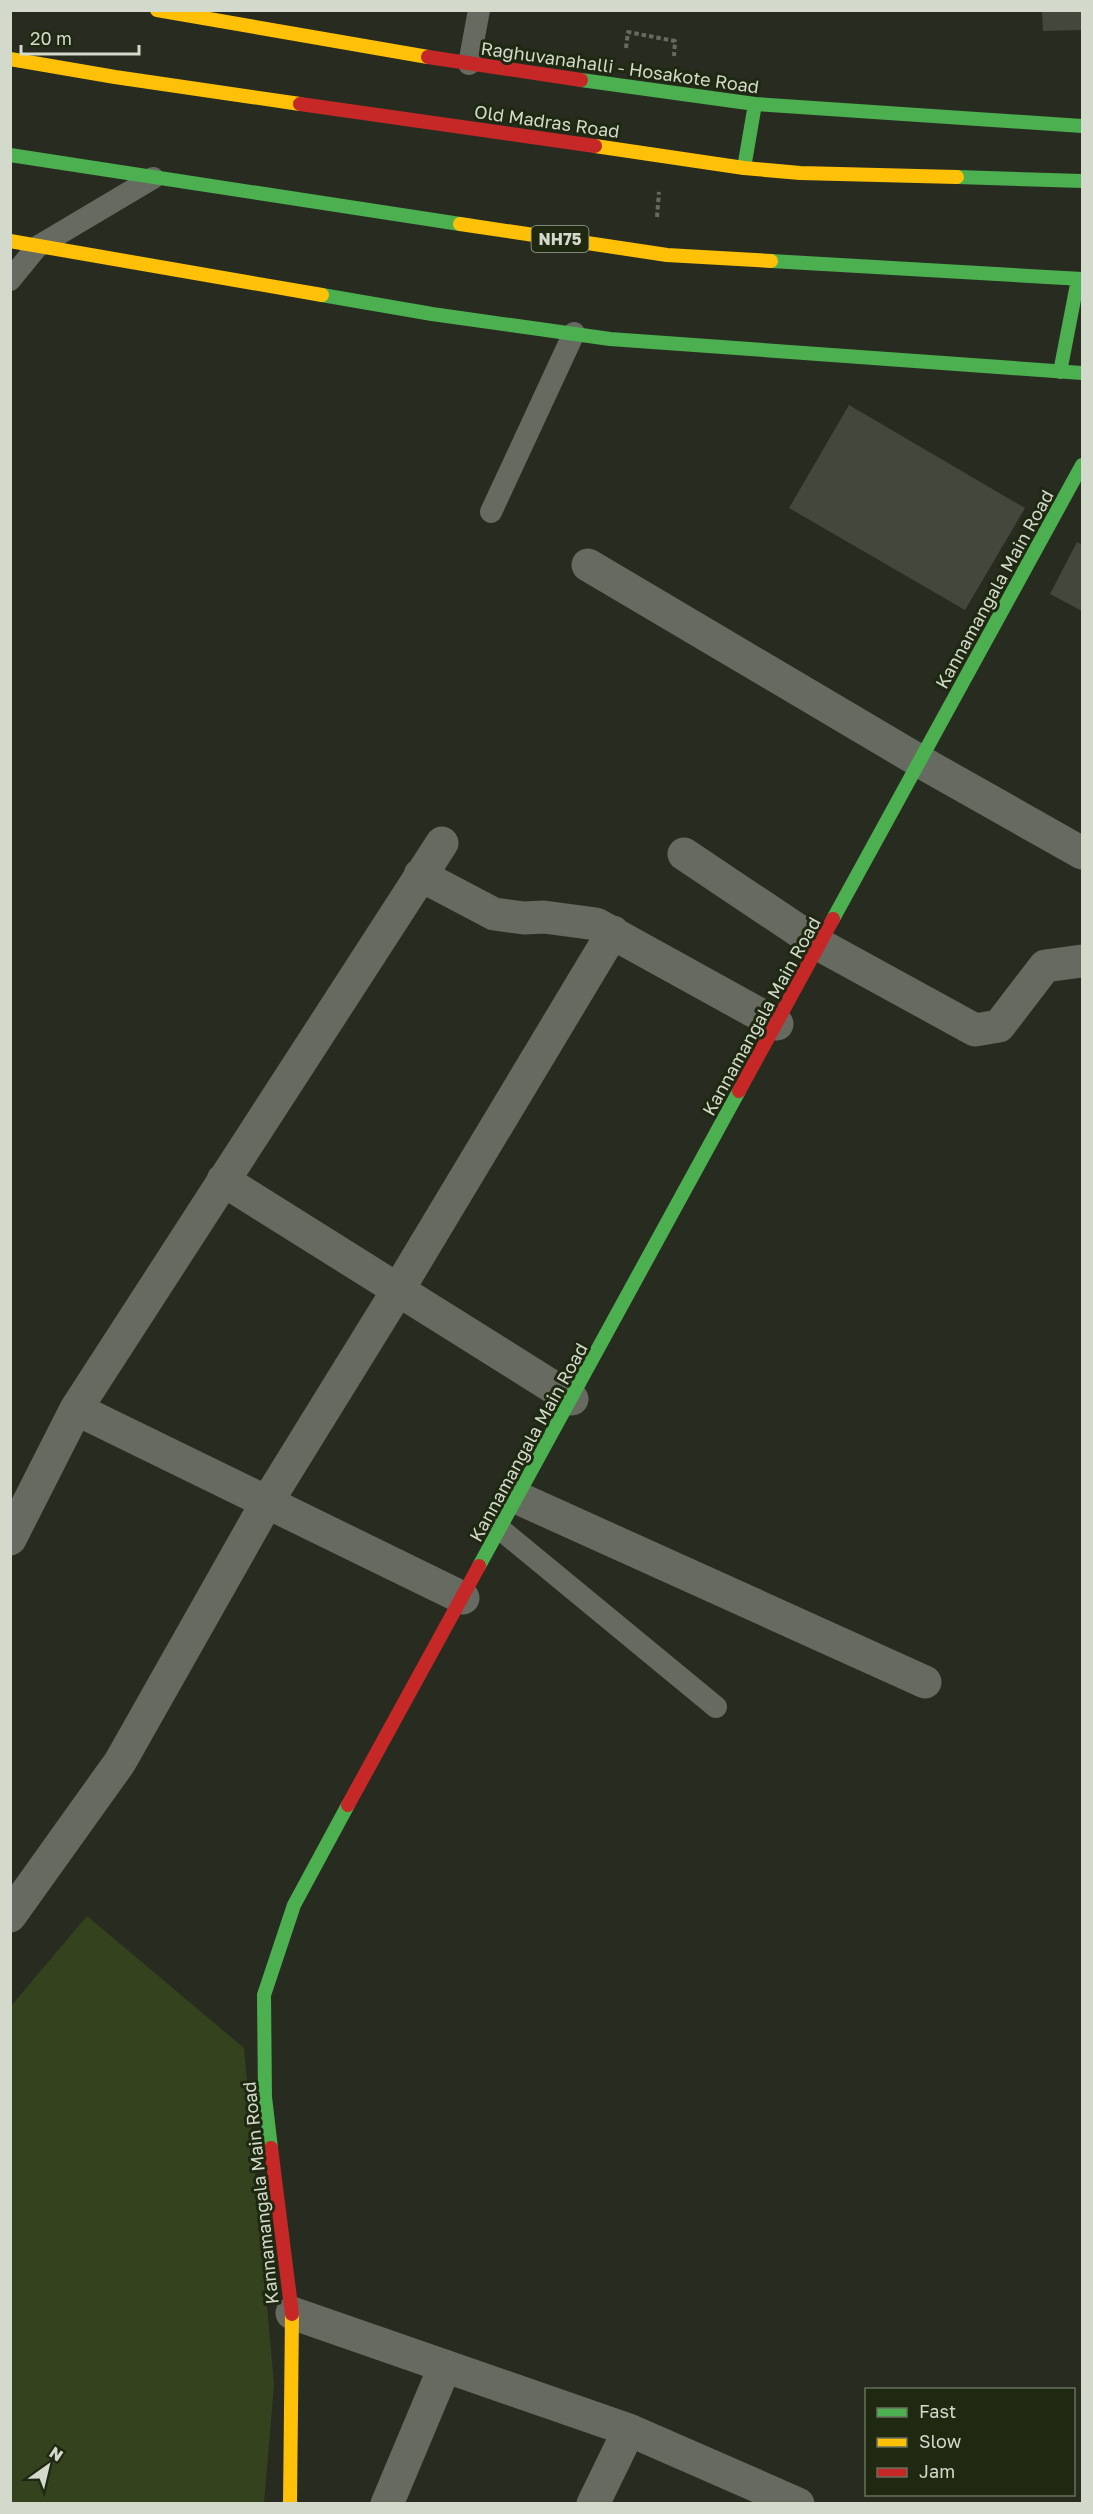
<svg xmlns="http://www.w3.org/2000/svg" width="1093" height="2514" font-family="'Golos Text',sans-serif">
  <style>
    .green { fill: #34421d }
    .building { fill: #43473c }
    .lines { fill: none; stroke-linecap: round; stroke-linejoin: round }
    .path { stroke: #676a61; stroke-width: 4; stroke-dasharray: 4.5 3; stroke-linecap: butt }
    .lane { stroke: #666a61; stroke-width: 22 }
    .street { stroke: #666a61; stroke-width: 33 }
    .fast { stroke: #4caf50; stroke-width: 14 }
    .slow { stroke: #ffc107; stroke-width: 14 }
    .jam { stroke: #c62828; stroke-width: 14 }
    .labels { text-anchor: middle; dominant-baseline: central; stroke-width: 6; stroke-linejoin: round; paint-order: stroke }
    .shield { fill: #1f2811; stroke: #9da593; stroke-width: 1.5 }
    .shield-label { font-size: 16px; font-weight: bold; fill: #d3dacb }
    .street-label { font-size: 18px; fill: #d3dacb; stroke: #1f2811 }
  </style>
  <rect width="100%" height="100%" fill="#282c20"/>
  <path class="green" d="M87,1916L244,2048L274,2385L264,2503H11V2006Z"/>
  <path class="building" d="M1042,10H1082V30L1043,31Z
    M849,405L1025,508L965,610L789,508Z
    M1077,542L1082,545V611L1050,594Z"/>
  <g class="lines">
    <path class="path" d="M626,48L628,32L675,41L674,56
      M657,217L659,192"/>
    <path class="lane" d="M469,64L479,10
      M10,280L37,247L153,178
      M491,512L574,333
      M500,1529L716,1707"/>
    <path class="street" d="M588,565L921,762L1082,853
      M684,854L820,945L975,1030L999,1026L1045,966L1082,961
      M420,875L494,914L524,918L544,917L596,924L777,1024
      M223,1180L572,1399
      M76,1409L463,1598
      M518,1498L925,1682
      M10,1539L76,1409L442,843
      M10,1916L120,1762L267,1502L398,1290L613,932
      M292,2313L629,2430L798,2504
      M387,2504L445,2366
      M593,2504L629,2430"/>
    <path class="fast" d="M581,80L755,104L1082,126
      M10,155L460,224
      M744,168L755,104
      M957,177L1082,181
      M771,261L1082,279
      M322,295L432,314L610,339L1082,373
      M1060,372L1078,279
      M833,919L1082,465
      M479,1566L739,1091
      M271,2148L265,2097L264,1995L294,1905L348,1805"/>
    <path class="slow" d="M157,10L428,57
      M10,59L115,77L300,104
      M595,146L744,168L800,173L957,177
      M460,224L667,255L771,261
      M10,241L322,295
      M290,2504L292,2314"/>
    <path class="jam" d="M428,57L581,80
      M300,104L595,146
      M739,1091L833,919
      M348,1805L479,1566
      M271,2148L292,2314"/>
  </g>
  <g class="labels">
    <rect class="shield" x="531.5" y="226" width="57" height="26" rx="4.5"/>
    <g class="shield-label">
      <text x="560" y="239">NH75</text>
    </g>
    <g class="street-label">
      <text transform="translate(620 67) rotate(8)">Raghuvanahalli - Hosakote Road</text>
      <text transform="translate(547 121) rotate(8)">Old Madras Road</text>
      <text transform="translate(994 589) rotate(-61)">Kannamangala Main Road</text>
      <text transform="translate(761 1016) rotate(-61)">Kannamangala Main Road</text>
      <text transform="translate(528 1442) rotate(-61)">Kannamangala Main Road</text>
      <text transform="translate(260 2193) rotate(-96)">Kannamangala Main Road</text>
    </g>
  </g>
  <rect width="1093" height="2514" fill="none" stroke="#d3dacb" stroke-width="24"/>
  <rect x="865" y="2388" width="210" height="108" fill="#1f2811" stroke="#676f5b" stroke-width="1.5"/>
  <rect x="877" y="2408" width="30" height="9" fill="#4caf50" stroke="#676f5b" stroke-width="1.5"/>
  <text x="919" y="2418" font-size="18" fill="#d3dacb">Fast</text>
  <rect x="877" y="2438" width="30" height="9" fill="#ffc107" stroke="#676f5b" stroke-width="1.5"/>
  <text x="919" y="2448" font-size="18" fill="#d3dacb">Slow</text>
  <rect x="877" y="2468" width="30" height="9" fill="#c62828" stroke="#676f5b" stroke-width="1.5"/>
  <text x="919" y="2478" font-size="18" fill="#d3dacb">Jam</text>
  <g transform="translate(48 2466) rotate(34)" stroke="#1f2811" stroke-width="4.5" paint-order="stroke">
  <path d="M0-4.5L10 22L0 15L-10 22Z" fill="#d3dacb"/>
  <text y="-9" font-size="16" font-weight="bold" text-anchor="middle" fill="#d3dacb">N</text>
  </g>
  <path d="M21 45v9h118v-9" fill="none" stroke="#d3dacb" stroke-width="3"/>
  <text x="30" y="45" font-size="18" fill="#d3dacb" stroke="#1f2811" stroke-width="4.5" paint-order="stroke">20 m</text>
</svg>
